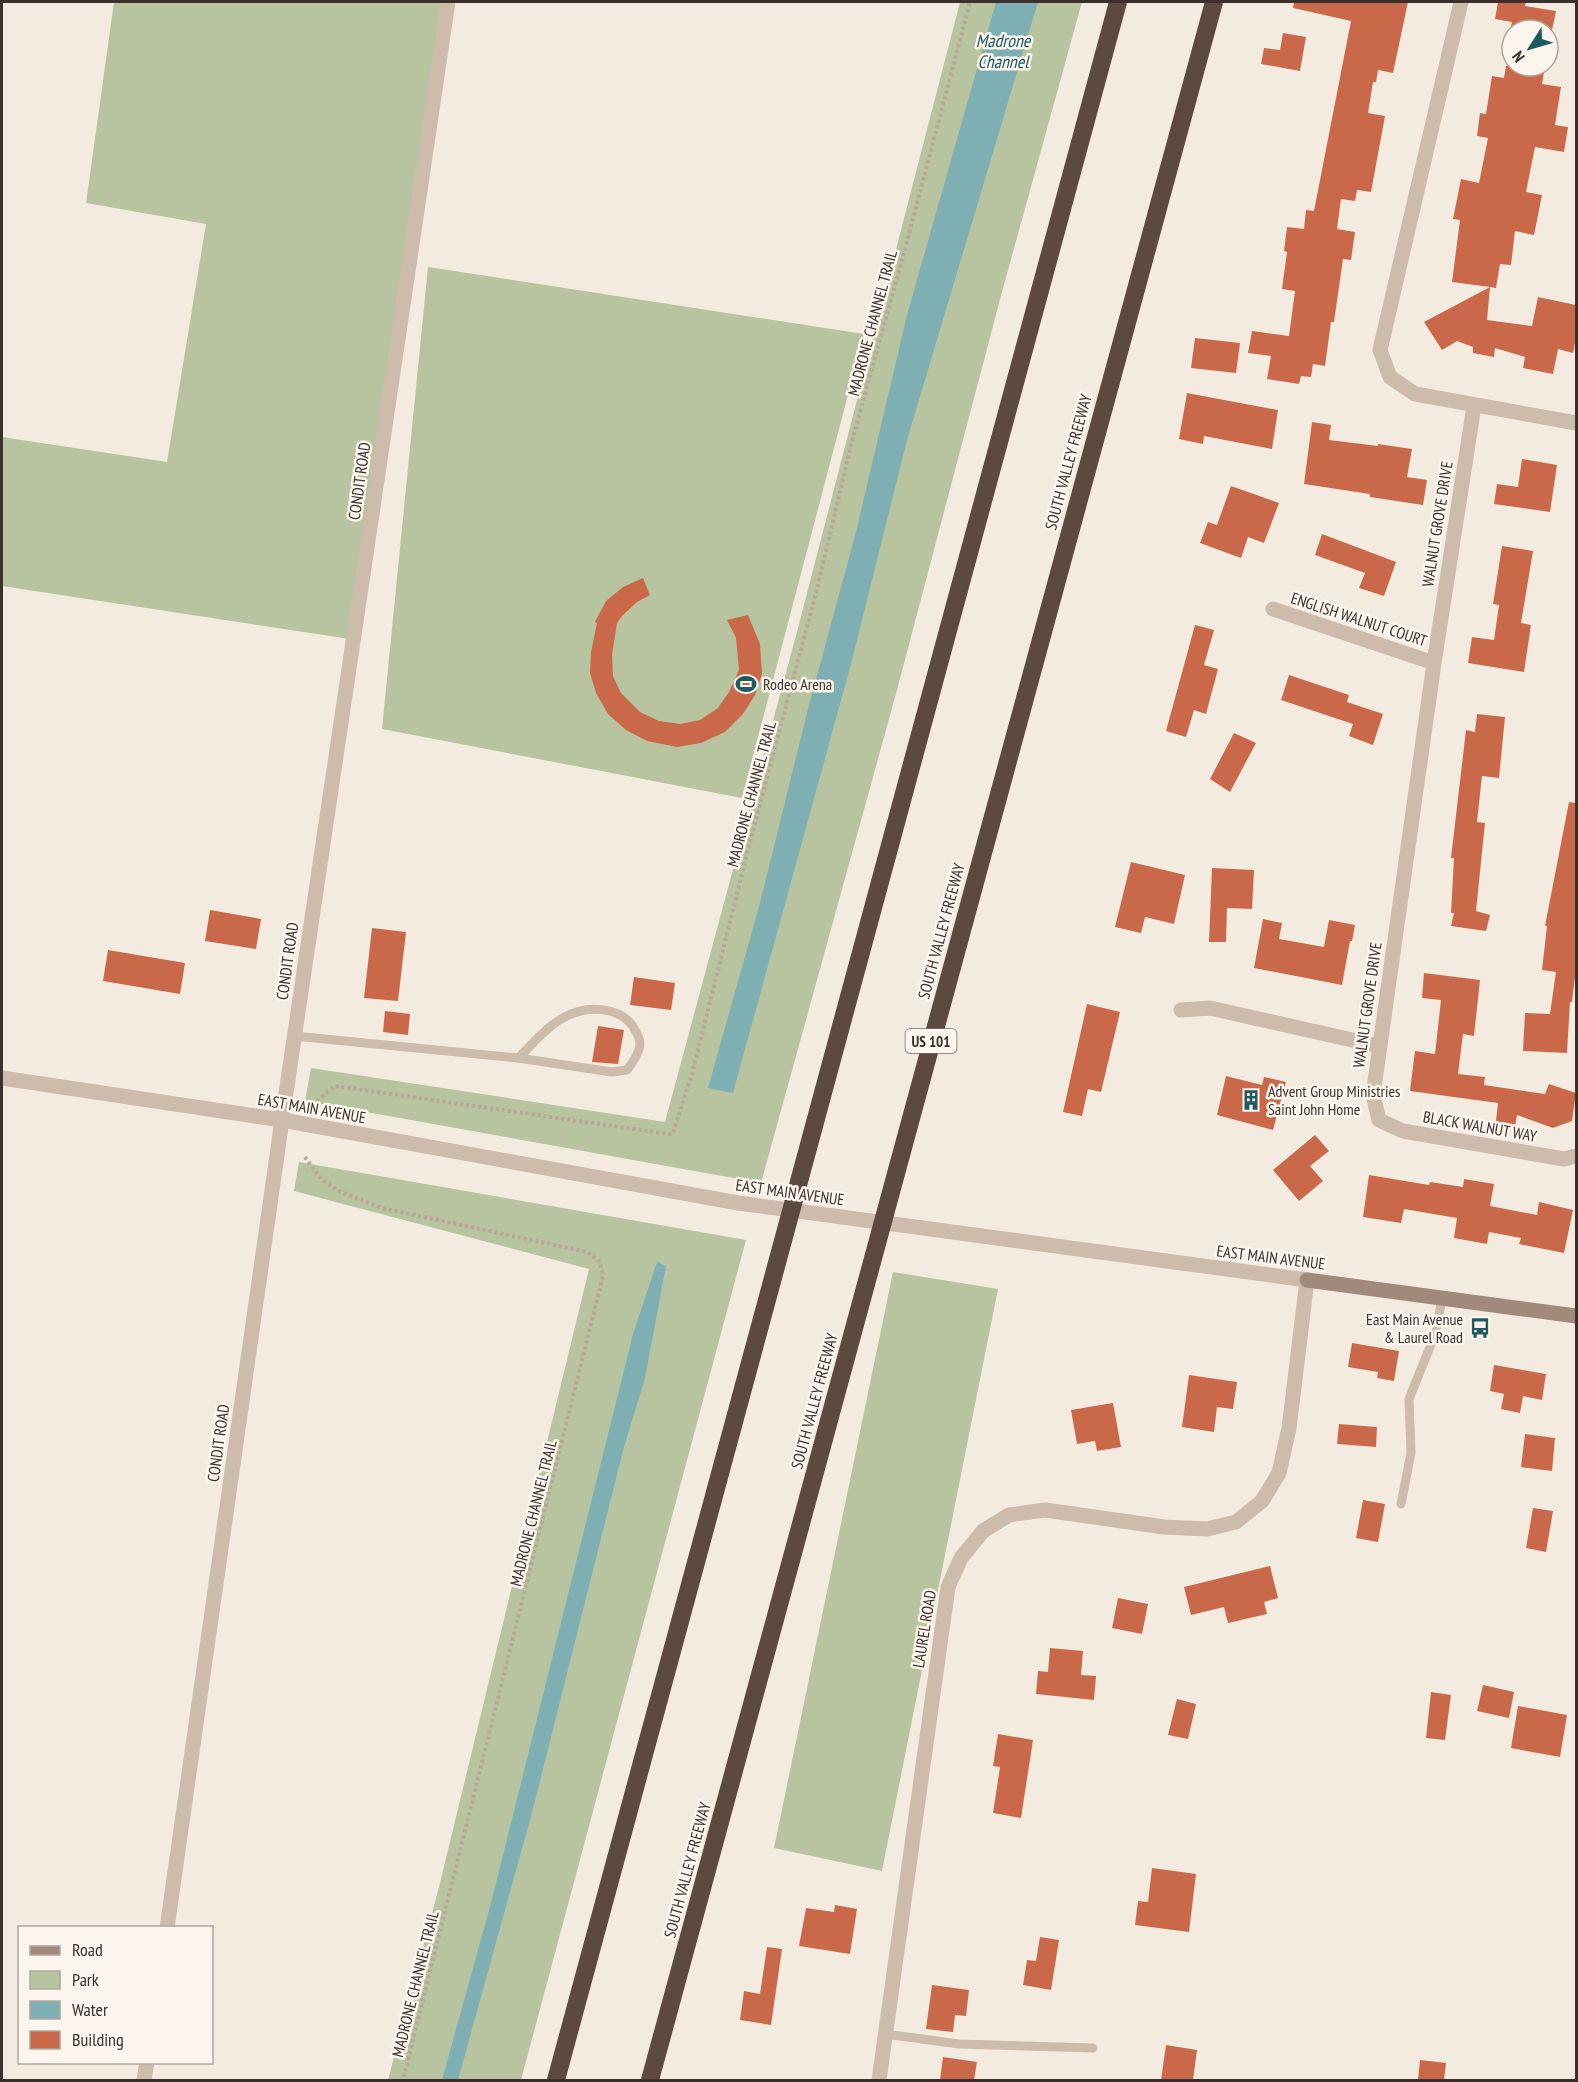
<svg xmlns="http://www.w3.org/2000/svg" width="1578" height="2082" font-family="'PT Sans Narrow',sans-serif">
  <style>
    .green { fill: #b7c49f }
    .water { fill: #7eb0b3 }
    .building { fill: #ca6949 }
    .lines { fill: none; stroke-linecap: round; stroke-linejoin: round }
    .path { stroke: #b9a595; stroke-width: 4; stroke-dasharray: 3 3; stroke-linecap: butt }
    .service { stroke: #cdbbab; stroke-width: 9 }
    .minor { stroke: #cdbbab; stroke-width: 15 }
    .tertiary { stroke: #cdbbab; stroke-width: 15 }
    .secondary { stroke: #a18a7c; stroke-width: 15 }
    .motorway { stroke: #5c4a41; stroke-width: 18 }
    .labels { text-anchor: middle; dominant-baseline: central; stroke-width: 5; stroke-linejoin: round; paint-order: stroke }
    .shield { fill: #fbf5ed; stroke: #756b65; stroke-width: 1.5 }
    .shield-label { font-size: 15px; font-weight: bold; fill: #3b302b }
    .street-label { font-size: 16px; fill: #3b302b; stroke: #fbf5ed }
    .poi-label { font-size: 16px; fill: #3b302b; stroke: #fbf5ed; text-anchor: start }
    .water-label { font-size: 18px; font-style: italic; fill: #1e5a5f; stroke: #fbf5ed }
  </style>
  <rect width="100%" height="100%" fill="#f4ebe0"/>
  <path class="green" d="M114,2H446L350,639L2,586V437L167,462L206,224L86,203Z
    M960,2H1082L1002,292L897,690L761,1183L305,1101L311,1068L665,1122L798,628Z
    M428,267L864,334L742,798L382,729Z
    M299,1162L746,1240L521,2080H388L439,1887L589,1269L294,1191Z
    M893,1272L998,1289L882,1871L774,1848Z"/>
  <path class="water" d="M996,2H1038L907,440L851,664L733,1093L708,1088L760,903L809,705L856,532L907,315Z
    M657,1262L666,1266L645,1378L624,1447L533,1809L458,2080H442L491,1903L633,1334Z"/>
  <path class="building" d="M1294,2H1408L1393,73L1378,70L1376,82H1373L1368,113L1385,116L1371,192L1357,190L1355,201L1341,199L1337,229L1355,232L1351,260L1343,259L1334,322H1331L1325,366L1313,364L1311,377L1301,376L1299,384L1267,379L1271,356L1248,353L1252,331L1289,336L1295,291L1282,289L1287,252L1284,251L1287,227L1304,229L1306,210L1314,211L1351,21L1293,8Z
    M1498,2H1526L1525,6L1556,11L1552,30H1510L1512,22L1495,19Z
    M1283,33L1306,37L1300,71L1261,64L1264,48L1280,50Z
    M1506,66H1545L1542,84L1561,87L1555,125L1568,127L1564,152L1535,147L1526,192L1542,195L1534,235L1515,231L1511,265L1500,264L1496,288L1490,287L1487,320L1532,326L1538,297L1576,305V338L1573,353L1558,349L1553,374L1523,368L1525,357L1495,348L1494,357L1473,353V347L1457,341L1442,350L1424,322L1490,287L1452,282L1460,220L1453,219L1461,179L1479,183L1488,138L1477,136L1480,113L1486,114L1492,76L1504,78Z
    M1195,338L1240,343L1236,373L1191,368Z
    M1187,393L1278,410L1272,449L1204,436L1203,444L1179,439Z
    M1312,422L1331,425L1329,440L1378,446V444L1412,449L1407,477L1427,480L1423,505L1370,497V494L1304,484Z
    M1522,459L1557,465L1550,512L1494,504L1497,484L1518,487Z
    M1231,486L1279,503L1264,543L1248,537L1241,558L1200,543L1208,522L1217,525Z
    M1322,534L1396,562L1384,596L1359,588L1365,573L1315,555Z
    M1502,546L1533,551L1521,623L1531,625L1524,672L1468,663L1472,637L1494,640L1499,605L1493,604Z
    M643,578L650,595L637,602L622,616L617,623L612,655L613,676L621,693L640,712L659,721L680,724L700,720L718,708L729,692L739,670L736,638L727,620L748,615L760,644L762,674L755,695L743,714L725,732L701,743L677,747L647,741L626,730L608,714L596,693L590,673L591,652L597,623L595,622L606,601L623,587Z
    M1195,625L1214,630L1204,665L1218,669L1206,714L1194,710L1186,737L1166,731Z
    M1289,675L1349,695L1347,702L1383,714L1373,745L1349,736L1353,724L1281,700Z
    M1477,714L1505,717L1499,778L1482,776L1477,822L1485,823L1476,911L1490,915L1486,931L1451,926L1454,913H1451L1454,858H1451L1466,730L1475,732Z
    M1234,733L1256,743L1230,792L1210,779Z
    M1569,802L1576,803V969L1572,1002H1570L1567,1053L1523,1051L1525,1013L1550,1014L1556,972L1542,970L1547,926H1545Z
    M1131,862L1185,875L1174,924L1145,917L1141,933L1115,927Z
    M1212,868L1254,870L1252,909L1227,908L1226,942H1209Z
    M210,910L261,919L256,949L205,941Z
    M1263,919L1282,923L1279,939L1324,947L1329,920L1355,925L1352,941H1350L1342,985L1254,968Z
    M372,928L406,932L398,1001L364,998Z
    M108,950L185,963L180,994L103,981Z
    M1424,973L1480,980L1474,1036L1463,1034L1458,1074L1485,1077L1484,1085L1545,1094L1549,1084L1576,1093L1572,1121L1553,1128L1517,1115L1515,1127L1496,1121L1498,1103L1410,1091L1415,1051L1435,1054L1441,1000L1422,998Z
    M634,977L675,983L671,1010L630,1005Z
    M1087,1004L1120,1012L1101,1092L1088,1089L1082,1116L1063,1112Z
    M385,1011L410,1014L408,1035L383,1032Z
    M598,1026L624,1030L618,1064L592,1062Z
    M1226,1076L1262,1085L1264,1077L1286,1082L1273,1130L1217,1115Z
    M1315,1135L1329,1151L1310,1166L1323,1181L1299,1201L1273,1170Z
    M1369,1175L1429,1185L1430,1182L1463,1187L1464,1179L1494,1184L1490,1206L1537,1215L1539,1202L1573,1210L1564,1253L1519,1244L1521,1238L1489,1232L1487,1244L1454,1238L1457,1218L1404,1209L1401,1223L1363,1217Z
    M1352,1343L1399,1351L1394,1381L1377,1378L1378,1372L1348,1367Z
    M1494,1365L1546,1374L1542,1400L1523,1396L1520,1413L1501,1409L1504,1394L1490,1391Z
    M1189,1375L1237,1382L1233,1409L1217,1407L1214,1432L1182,1427Z
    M1113,1403L1121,1447L1097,1451L1095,1441L1077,1444L1071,1410Z
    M1339,1424L1377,1427L1376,1447L1337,1444Z
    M1525,1434L1555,1438L1552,1471L1521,1467Z
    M1363,1500L1385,1504L1378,1542L1356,1538Z
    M1533,1508L1553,1511L1546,1552L1526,1548Z
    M1270,1566L1278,1598L1264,1602L1267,1614L1228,1623L1224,1607L1191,1615L1184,1587Z
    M1118,1598L1148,1604L1142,1634L1112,1628Z
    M1050,1648L1083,1651L1081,1675L1096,1676L1094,1700L1036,1694L1038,1671L1048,1672Z
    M1483,1685L1514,1692L1509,1718L1477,1711Z
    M1431,1692L1451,1695L1445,1740L1426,1738Z
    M1177,1699L1196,1704L1188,1739L1168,1735Z
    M1518,1706L1567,1715L1560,1757L1511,1748Z
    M998,1734L1033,1740L1021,1818L993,1813L1000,1767L993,1766Z
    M1152,1868L1196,1874L1189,1932L1135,1925L1138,1901L1148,1902Z
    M835,1905L857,1909L850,1954L799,1946L806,1908L834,1912Z
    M1040,1937L1059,1940L1051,1990L1023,1985L1027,1960L1036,1961Z
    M767,1947L782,1949L771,2025L740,2020L744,1991L760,1994Z
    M932,1985L969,1990L966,2016L955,2015L953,2032L926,2029Z
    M1166,2045L1197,2050L1193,2080H1161Z
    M943,2057L977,2062L974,2080H940Z
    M1420,2060L1446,2063L1444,2080H1418Z"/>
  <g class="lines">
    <path class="path" d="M317,1101L335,1086L669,1134L673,1133L692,1074L749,846L817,589L852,441L904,253L970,2
      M305,1157L321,1179L341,1192L382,1208L587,1252L600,1262L603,1276L403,2080"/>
    <path class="service" d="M294,1036L518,1058L612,1072L627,1070C632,1063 637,1057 639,1049C641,1044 639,1037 636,1032C625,1008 594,1005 571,1014C550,1022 534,1043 518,1058
      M1401,1504L1411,1453L1409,1399L1436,1332L1442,1298
      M885,2034L959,2044L1093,2048"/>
    <path class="minor" d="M1461,2L1380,350L1390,377L1415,394L1576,423
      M1474,406L1434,663L1373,1095L1379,1120L1403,1131L1564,1159L1576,1156
      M1273,609L1434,663
      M1181,1010L1210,1008L1379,1046
      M879,2080L948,1587L961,1558L983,1531L1009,1515L1045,1510L1164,1527L1207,1529L1236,1522L1262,1501L1279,1473L1289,1428L1307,1280"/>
    <path class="tertiary" d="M2,1078L282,1120L738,1203L1307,1280
      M167,1928L282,1120L448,2
      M144,2080L147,2062"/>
    <path class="secondary" d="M1307,1280L1576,1316"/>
    <path class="motorway" d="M556,2080L1118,2
      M650,2080L1214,2"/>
  </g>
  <defs>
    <g id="stadium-bare" transform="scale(1.62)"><path d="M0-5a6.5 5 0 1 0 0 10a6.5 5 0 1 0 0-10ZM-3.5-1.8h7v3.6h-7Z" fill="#1e5a5f" stroke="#fbf5ed" stroke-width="2.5" paint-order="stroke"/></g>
    <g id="building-bare" transform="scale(1.62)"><path d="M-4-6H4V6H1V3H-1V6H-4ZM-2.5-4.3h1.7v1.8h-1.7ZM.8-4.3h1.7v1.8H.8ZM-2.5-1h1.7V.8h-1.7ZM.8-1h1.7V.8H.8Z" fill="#1e5a5f" stroke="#fbf5ed" stroke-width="2.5" paint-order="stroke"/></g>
    <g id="bus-bare" transform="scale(1.62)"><path d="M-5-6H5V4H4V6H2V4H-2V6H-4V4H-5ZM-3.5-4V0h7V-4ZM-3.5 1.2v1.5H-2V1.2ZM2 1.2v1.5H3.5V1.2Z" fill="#1e5a5f" stroke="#fbf5ed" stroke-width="2.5" paint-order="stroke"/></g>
  </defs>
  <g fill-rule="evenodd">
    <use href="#stadium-bare" x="746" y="684"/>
    <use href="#building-bare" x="1251" y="1100"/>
    <use href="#bus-bare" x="1480" y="1328"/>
  </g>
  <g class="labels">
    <rect class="shield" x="905.5" y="1029" width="51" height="24" rx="4.5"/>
    <g class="shield-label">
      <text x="931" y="1041">US 101</text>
    </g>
    <g class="street-label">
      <text transform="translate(872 323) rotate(-75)">MADRONE CHANNEL TRAIL</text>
      <text transform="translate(1068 462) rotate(-75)">SOUTH VALLEY FREEWAY</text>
      <text transform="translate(359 481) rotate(-82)">CONDIT ROAD</text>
      <text transform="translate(1437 524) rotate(-81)">WALNUT GROVE DRIVE</text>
      <text transform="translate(1359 619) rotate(18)">ENGLISH WALNUT COURT</text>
      <text transform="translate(751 794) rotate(-75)">MADRONE CHANNEL TRAIL</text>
      <text transform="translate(941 931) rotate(-75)">SOUTH VALLEY FREEWAY</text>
      <text transform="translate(287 961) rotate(-82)">CONDIT ROAD</text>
      <text transform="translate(1367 1005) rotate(-82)">WALNUT GROVE DRIVE</text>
      <text transform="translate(312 1108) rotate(10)">EAST MAIN AVENUE</text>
      <text transform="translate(1480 1126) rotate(10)">BLACK WALNUT WAY</text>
      <text transform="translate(790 1192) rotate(8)">EAST MAIN AVENUE</text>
      <text transform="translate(1271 1257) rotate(7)">EAST MAIN AVENUE</text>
      <text transform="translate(814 1401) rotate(-75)">SOUTH VALLEY FREEWAY</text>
      <text transform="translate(218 1443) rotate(-82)">CONDIT ROAD</text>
      <text transform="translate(533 1513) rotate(-76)">MADRONE CHANNEL TRAIL</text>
      <text transform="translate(924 1629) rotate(-81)">LAUREL ROAD</text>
      <text transform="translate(687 1870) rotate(-75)">SOUTH VALLEY FREEWAY</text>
      <text transform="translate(415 1984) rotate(-76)">MADRONE CHANNEL TRAIL</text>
    </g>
    <g class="poi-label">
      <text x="763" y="684">Rodeo Arena</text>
      <text x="1268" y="1091">Advent Group Ministries<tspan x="1268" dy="18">Saint John Home</tspan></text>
      <text x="1463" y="1319" text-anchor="end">East Main Avenue<tspan x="1463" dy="18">&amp; Laurel Road</tspan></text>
    </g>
    <g class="water-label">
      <text x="1003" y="40">Madrone<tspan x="1003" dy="21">Channel</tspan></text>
    </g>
  </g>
  <rect width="1578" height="2082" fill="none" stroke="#3b302b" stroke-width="6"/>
  <rect x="18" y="1926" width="195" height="138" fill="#fbf5ed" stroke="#aea69f" stroke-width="1.5"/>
  <rect x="30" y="1946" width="30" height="9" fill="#a18a7c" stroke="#aea69f" stroke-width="1.5"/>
  <text x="72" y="1956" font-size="18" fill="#3b302b">Road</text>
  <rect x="30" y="1971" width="30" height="18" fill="#b7c49f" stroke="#aea69f" stroke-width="1.5"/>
  <text x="72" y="1986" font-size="18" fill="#3b302b">Park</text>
  <rect x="30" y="2001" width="30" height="18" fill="#7eb0b3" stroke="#aea69f" stroke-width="1.5"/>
  <text x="72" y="2016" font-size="18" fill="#3b302b">Water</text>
  <rect x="30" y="2031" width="30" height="18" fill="#ca6949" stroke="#aea69f" stroke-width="1.5"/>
  <text x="72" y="2046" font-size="18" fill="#3b302b">Building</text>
  <g transform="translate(1530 48) rotate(233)"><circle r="28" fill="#fbf5ed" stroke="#aea69f" stroke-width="1.5"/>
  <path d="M0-4.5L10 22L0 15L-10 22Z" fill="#1e5a5f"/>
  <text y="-9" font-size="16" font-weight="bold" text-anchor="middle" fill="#3b302b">N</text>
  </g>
</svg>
